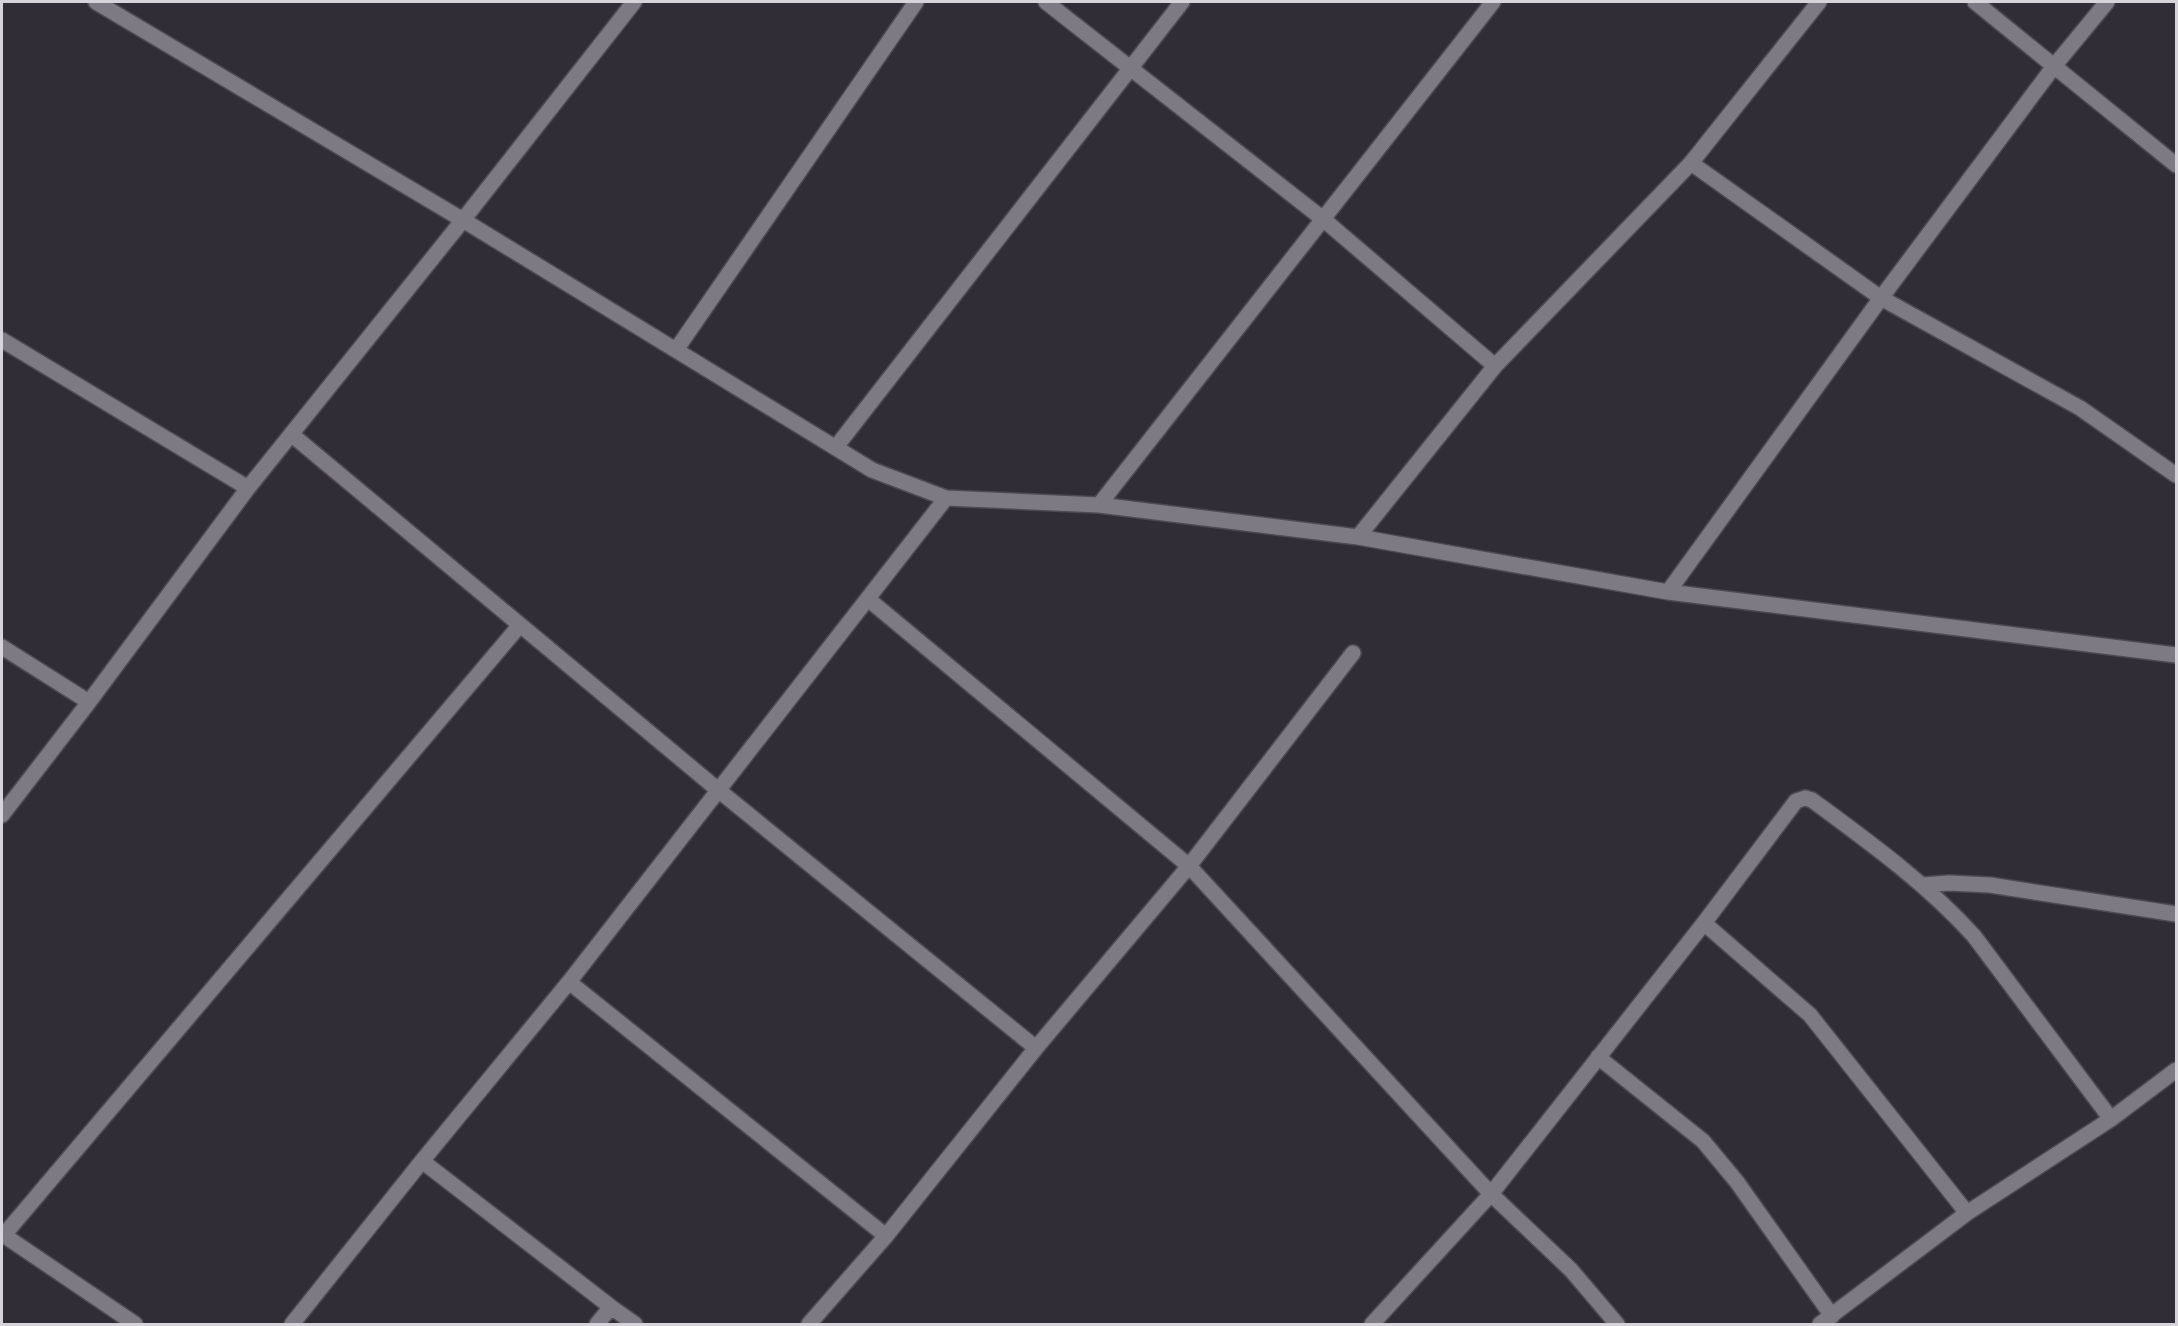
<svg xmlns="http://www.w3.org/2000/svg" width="2178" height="1326" font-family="'Source Serif 4',serif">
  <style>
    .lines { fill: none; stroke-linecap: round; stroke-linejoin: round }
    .minor-casing { stroke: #4e4a52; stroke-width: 18 }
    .minor { stroke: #7e7a84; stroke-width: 15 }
  </style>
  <rect width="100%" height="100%" fill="#312d36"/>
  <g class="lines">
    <g class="minor-casing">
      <path id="minor" d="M96,2L463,220L872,470L946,498L1099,505L1358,537L1668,592L2176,655
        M1046,2L1323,219L1495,366
        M1975,2L2176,165
        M1691,163L1881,298L2080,408L2176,475
        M2,340L248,488
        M676,350L916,2
        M291,434L717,789L1036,1048
        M836,447L1182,2
        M1099,505L1493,2
        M1358,537L1495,366L1691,163L1819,2
        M1668,592L1881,298L2055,65L2107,2
        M868,599L1189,866L1491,1194L1571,1270L1617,1324
        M2,647L89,702
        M2,815L89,702L248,488L463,220L634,2
        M1923,885L1949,883L1990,885L2176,914
        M1704,923L1810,1015L1967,1213
        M569,982L886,1236
        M1598,1057L1703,1141L1737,1182L1832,1316
        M422,1161L611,1307L597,1324
        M2,1234L135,1324
        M4,1235L520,625
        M611,1307L635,1324
        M292,1324L422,1161L569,982L946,498
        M809,1324L886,1236L1036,1048L1189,866L1353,653
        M1372,1324L1491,1194L1704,923L1796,801L1805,798L1812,800C1869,842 1926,883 1974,936L2111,1119
        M1820,1324L1967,1213L2111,1119L2176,1070"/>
    </g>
    <use href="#minor" class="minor"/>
  </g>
  <rect width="2178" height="1326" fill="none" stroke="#d6d4da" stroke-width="6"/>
</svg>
